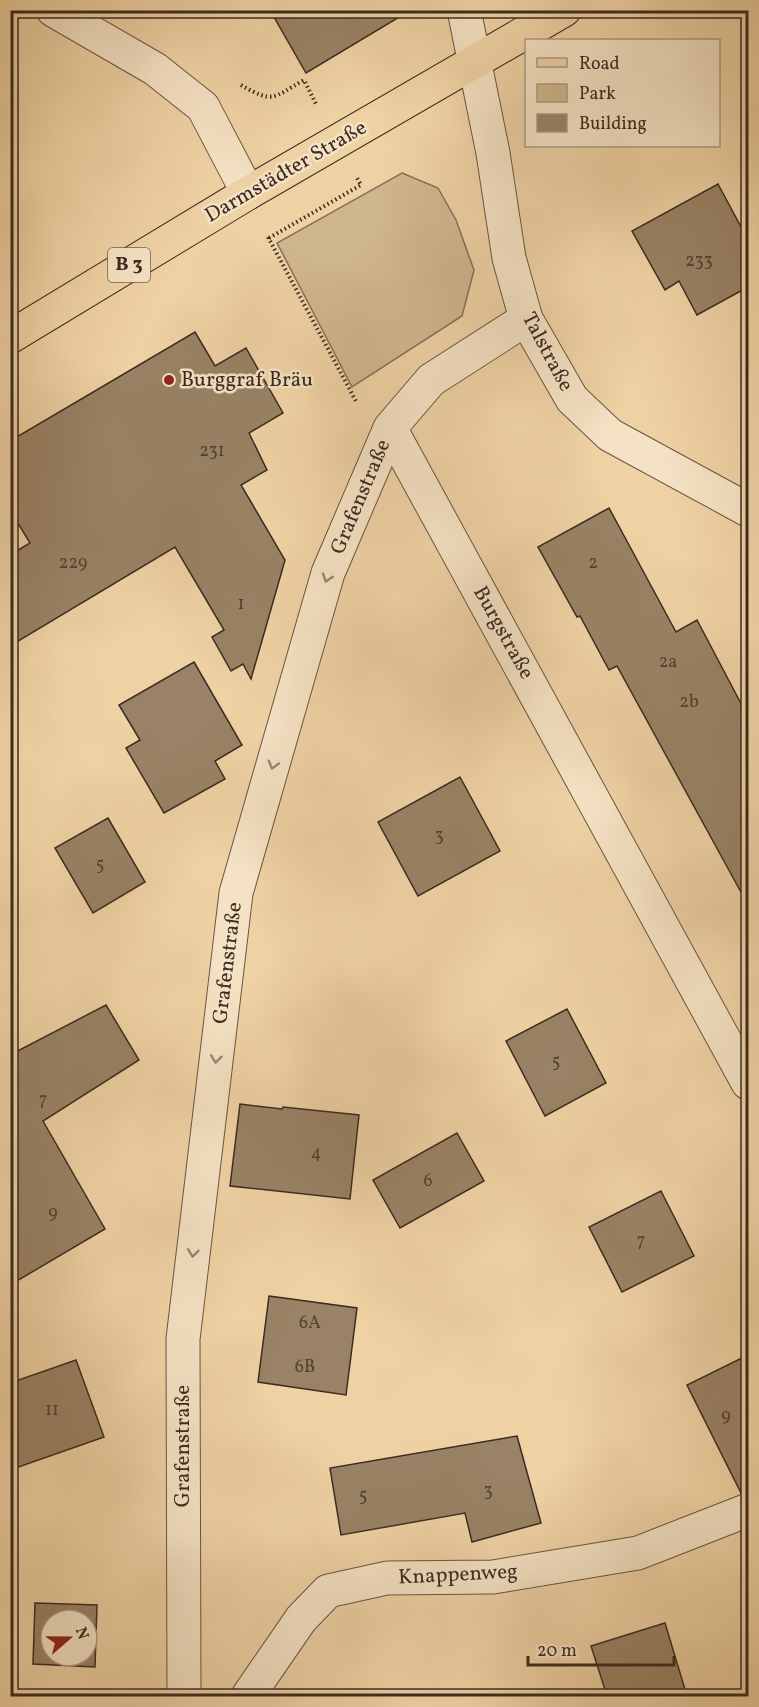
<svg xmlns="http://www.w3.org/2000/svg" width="759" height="1707" font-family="Vollkorn,serif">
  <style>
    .green { fill: #d0b68e; stroke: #867058; stroke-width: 1.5 }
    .building { fill: #998265; stroke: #3b2b21; stroke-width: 1.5; fill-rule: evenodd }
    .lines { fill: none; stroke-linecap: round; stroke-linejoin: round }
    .minor-casing { stroke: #685542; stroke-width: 35 }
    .major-casing { stroke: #3b2b21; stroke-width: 35 }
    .path { stroke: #3b2b21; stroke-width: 4; stroke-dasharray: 1.5 3; stroke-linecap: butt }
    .minor { stroke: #f5e2c4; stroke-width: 33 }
    .major { stroke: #efd2a4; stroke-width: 33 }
    .oneway { stroke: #988672 }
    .poi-dot { fill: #8f2418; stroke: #f5e2c4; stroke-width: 2 }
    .labels { text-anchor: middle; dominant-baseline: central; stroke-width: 5; stroke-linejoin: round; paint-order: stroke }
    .number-label { font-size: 18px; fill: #524132 }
    .shield { fill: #f5e2c4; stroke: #736252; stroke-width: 1.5 }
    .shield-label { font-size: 20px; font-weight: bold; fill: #3b2b21 }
    .street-label { font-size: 21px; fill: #3b2b21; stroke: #f5e2c4 }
    .poi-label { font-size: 21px; fill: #3b2b21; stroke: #f5e2c4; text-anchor: start }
  </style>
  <rect width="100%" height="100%" fill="#efd2a4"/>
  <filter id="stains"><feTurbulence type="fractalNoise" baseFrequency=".00333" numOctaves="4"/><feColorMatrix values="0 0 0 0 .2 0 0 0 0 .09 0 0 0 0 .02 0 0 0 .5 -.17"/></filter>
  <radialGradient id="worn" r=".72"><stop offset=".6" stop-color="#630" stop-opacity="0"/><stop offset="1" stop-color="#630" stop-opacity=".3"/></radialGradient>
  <path class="green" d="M402,173L438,188L456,220L474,270L462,316L352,387L277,243Z"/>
  <path class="building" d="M270,10H411L306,73Z
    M718,184L748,240V287L697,315L679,281L665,290L632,231Z
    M195,332L215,366L246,348L283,413L249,433L267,470L241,485L285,560L251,679L243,664L231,671L212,637L224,630L175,547L10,646V555L30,543L10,510V441Z
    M609,508L676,632L697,620L748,717V905L617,666L609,670L580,616L577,617L538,547Z
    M194,662L242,745L215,761L225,779L164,813L126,748L140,740L119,705Z
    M460,777L500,851L418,896L378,822Z
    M108,818L145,882L93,913L55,848Z
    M106,1005L139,1060L43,1121L105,1229L10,1285V1055Z
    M567,1009L606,1083L545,1116L506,1041Z
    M240,1104L282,1109L283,1107L359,1115L350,1199L230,1186Z
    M457,1133L484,1181L400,1228L373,1180Z
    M661,1191L694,1256L622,1292L589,1227Z
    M269,1296L357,1308L346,1395L258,1382Z
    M748,1355V1492L741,1493L687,1385Z
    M76,1360L104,1437L10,1470V1383Z
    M517,1436L541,1523L472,1542L465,1513L341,1535L330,1468Z
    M35,1603L97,1605L95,1667L33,1664ZM51,1620H87V1656H51Z
    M665,1623L687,1696H607L591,1646Z"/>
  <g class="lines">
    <g class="minor-casing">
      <path id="minor" d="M53,10L155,69L203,107L248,193
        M464,10L493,153L509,258L526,319L572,399L610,435L748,510
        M390,428L748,1083
        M184,1696L183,1339L236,893L328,573L390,428L431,380L526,319
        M248,1696L301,1619L328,1591L387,1578L493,1577L638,1553L748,1510"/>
    </g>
    <g class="major-casing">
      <path id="major" d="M10,337L248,193L564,10"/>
    </g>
    <path class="path" d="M241,85C274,104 272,98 304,80L317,106
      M268,237L357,403
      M269,238L361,185L357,178"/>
    <use href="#minor" class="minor"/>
    <use href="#major" class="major"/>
  </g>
  <defs><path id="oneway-chevron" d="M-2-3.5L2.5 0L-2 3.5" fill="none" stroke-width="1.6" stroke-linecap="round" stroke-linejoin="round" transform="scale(1.5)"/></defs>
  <g class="oneway">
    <use href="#oneway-chevron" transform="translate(327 578) rotate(108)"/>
    <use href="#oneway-chevron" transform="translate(273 765) rotate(106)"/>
    <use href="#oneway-chevron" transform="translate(216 1059) rotate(97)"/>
    <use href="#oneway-chevron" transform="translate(193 1253) rotate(97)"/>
  </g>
  <circle class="poi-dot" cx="169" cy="380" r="6"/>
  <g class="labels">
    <g class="number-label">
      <text x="699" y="261">233</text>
      <text x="212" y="451">231</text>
      <text x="73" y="563">229</text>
      <text x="593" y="563">2</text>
      <text x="241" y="604">1</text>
      <text x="668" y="662">2a</text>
      <text x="689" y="702">2b</text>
      <text x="439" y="836">3</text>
      <text x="100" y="865">5</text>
      <text x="556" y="1062">5</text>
      <text x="43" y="1100">7</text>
      <text x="316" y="1153">4</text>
      <text x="428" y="1181">6</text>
      <text x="53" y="1213">9</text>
      <text x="641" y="1241">7</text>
      <text x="310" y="1323">6A</text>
      <text x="305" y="1367">6B</text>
      <text x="52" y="1410">11</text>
      <text x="726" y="1416">9</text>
      <text x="488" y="1491">3</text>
      <text x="363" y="1496">5</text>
    </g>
    <rect class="shield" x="108" y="248" width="42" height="34" rx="4.5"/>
    <g class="shield-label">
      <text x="129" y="265">B 3</text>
    </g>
    <g class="street-label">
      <text transform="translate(286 172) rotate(-30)">Darmstädter Straße</text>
      <text transform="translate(547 352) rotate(62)">Talstraße</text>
      <text transform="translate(361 497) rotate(-67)">Grafenstraße</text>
      <text transform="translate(503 633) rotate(61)">Burgstraße</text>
      <text transform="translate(228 963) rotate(-83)">Grafenstraße</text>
      <text transform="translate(183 1446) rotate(-90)">Grafenstraße</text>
      <text transform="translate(458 1575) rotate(-3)">Knappenweg</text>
    </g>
    <g class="poi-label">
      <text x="181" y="380">Burggraf Bräu</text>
    </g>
  </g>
  <rect width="759" height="1707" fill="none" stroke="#efd2a4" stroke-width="36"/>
  <rect x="12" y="12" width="735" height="1683" fill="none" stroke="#3b2b21" stroke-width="3"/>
  <rect x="18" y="18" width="723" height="1671" fill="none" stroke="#3b2b21" stroke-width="1.5"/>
  <rect x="525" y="39" width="195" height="108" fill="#f5e2c4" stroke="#ab9983" stroke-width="1.5"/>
  <rect x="537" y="58" width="30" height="9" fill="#efd2a4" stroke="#ab9983" stroke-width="1.5"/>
  <text x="579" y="69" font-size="18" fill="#3b2b21">Road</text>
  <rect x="537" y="84" width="30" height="18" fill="#d0b68e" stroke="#ab9983" stroke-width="1.5"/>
  <text x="579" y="99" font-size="18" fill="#3b2b21">Park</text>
  <rect x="537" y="114" width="30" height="18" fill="#998265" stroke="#ab9983" stroke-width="1.5"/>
  <text x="579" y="129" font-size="18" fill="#3b2b21">Building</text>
  <g transform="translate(69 1638) rotate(70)"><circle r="28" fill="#f5e2c4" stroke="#ab9983" stroke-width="1.5"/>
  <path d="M0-4.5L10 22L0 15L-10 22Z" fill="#8f2418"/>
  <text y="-9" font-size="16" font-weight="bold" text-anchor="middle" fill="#3b2b21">N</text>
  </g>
  <path d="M528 1656v9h146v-9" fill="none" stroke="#3b2b21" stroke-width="3"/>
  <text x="537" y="1656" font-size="18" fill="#3b2b21" stroke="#f5e2c4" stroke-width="4.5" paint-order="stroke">20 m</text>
  <rect width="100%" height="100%" filter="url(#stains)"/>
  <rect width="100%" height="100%" fill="url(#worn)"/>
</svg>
